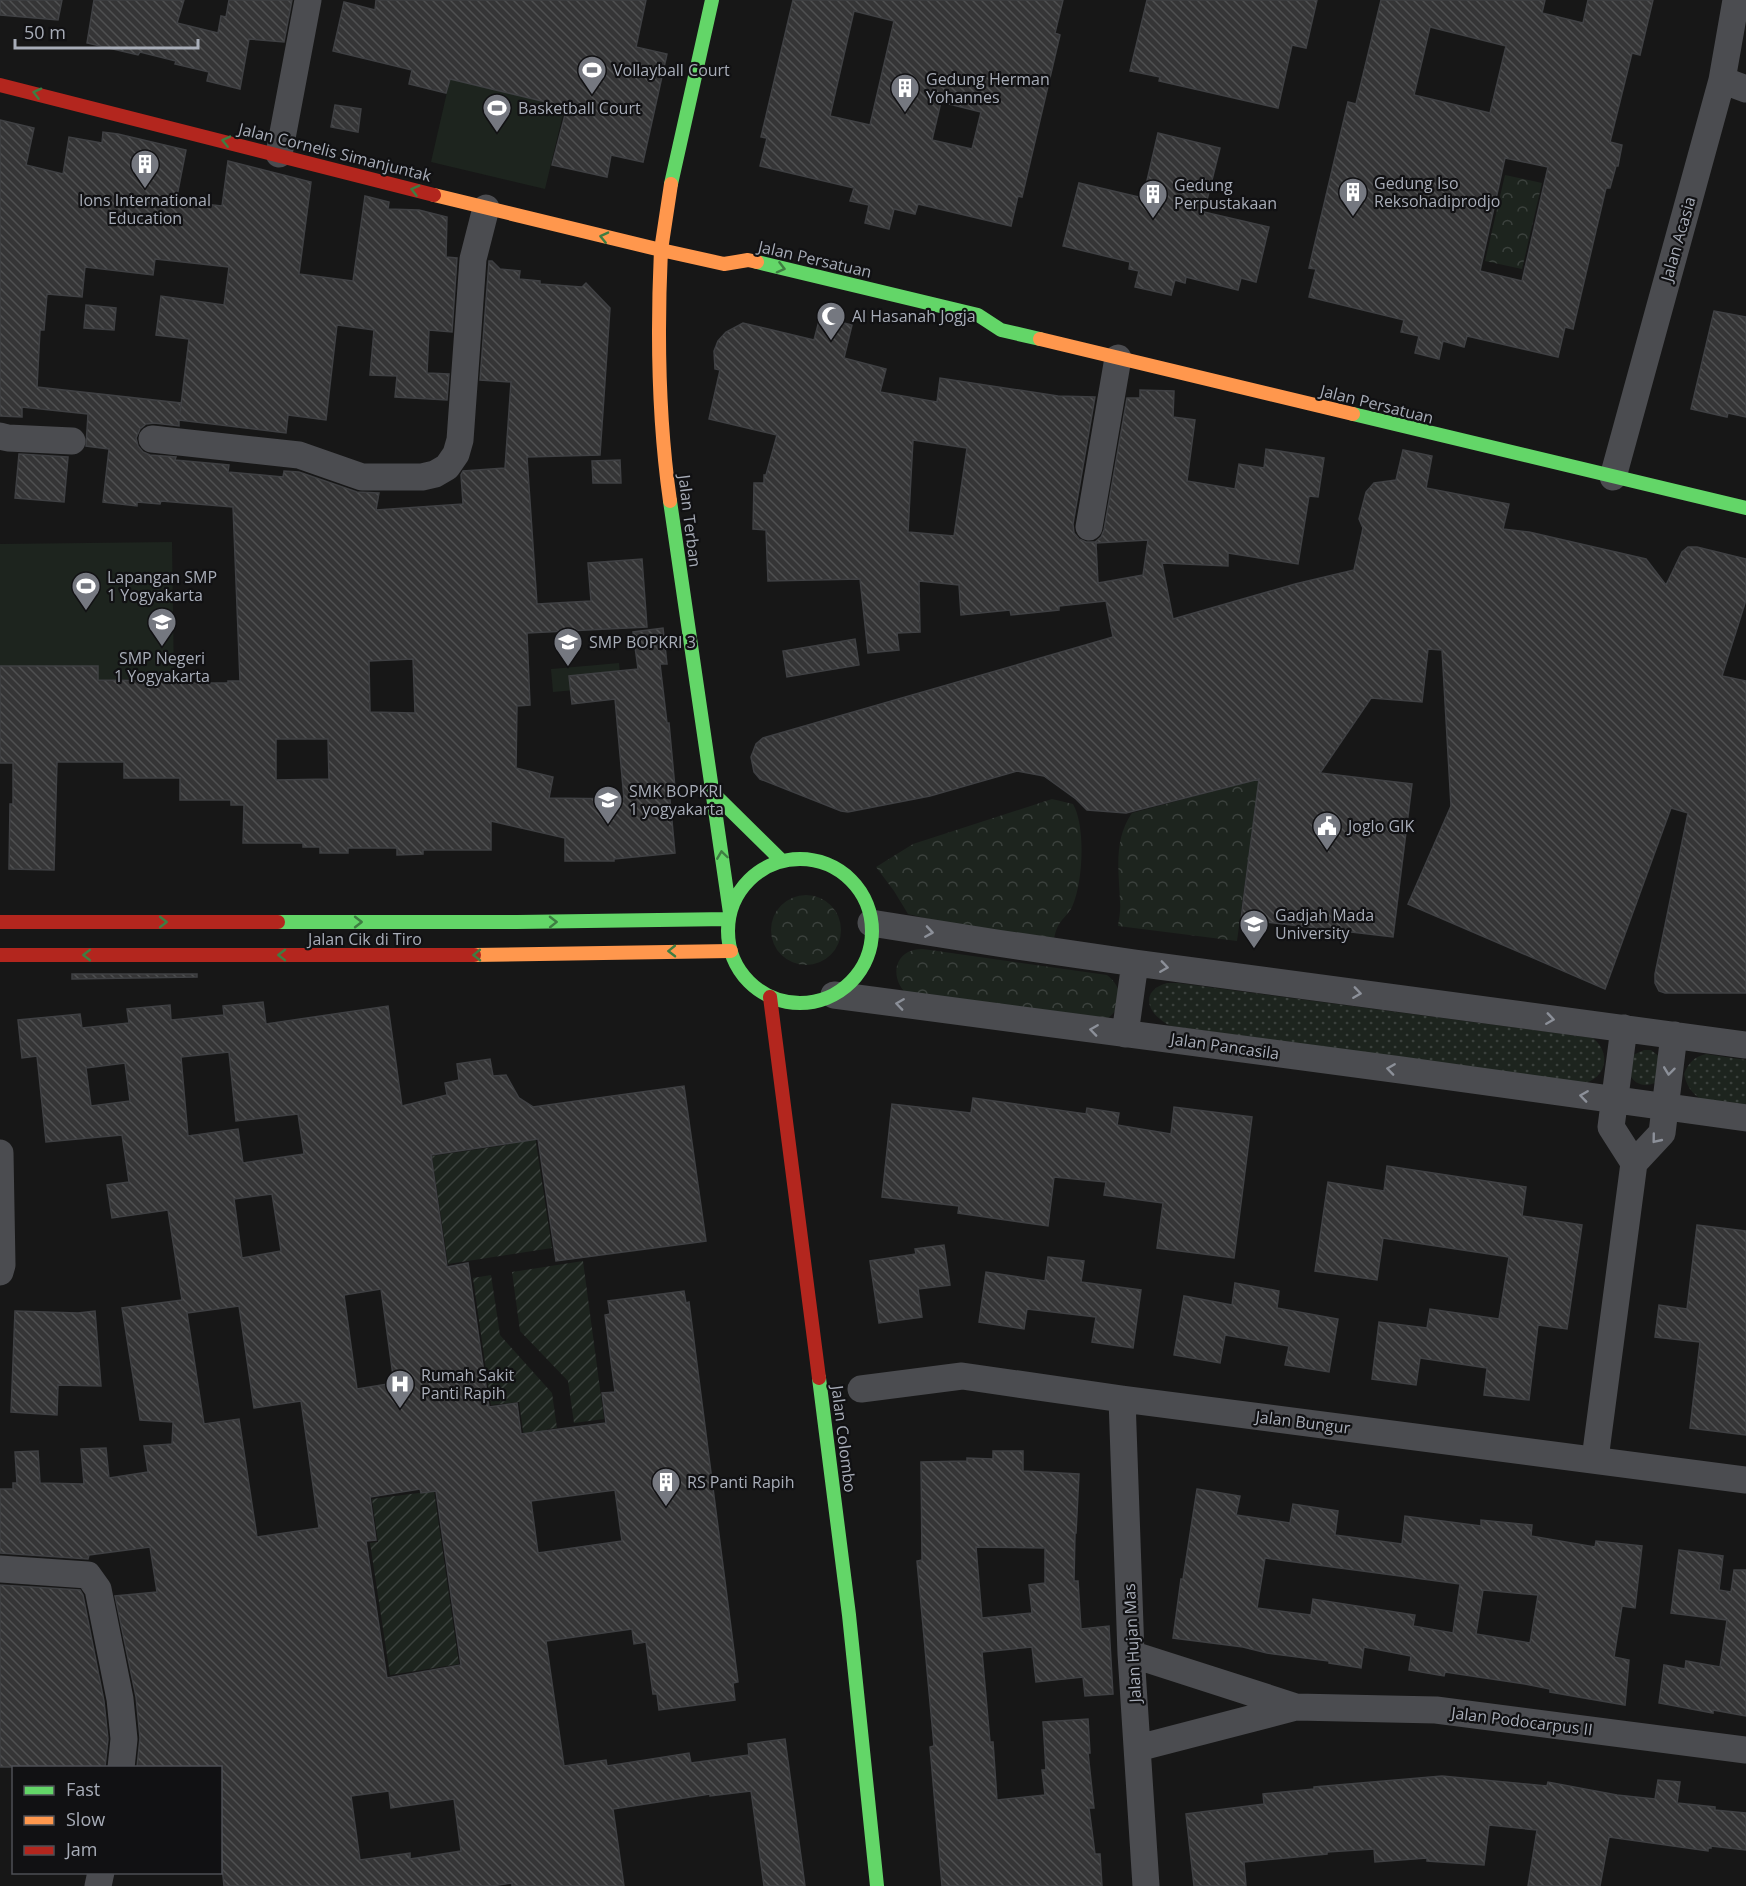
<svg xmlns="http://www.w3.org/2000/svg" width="1746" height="1886" font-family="'Open Sans',sans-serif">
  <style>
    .grass { fill: url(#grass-dots) }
    .park { fill: url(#park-crowns) }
    .garden { fill: url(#garden-furrows) }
    .pitch { fill: #1d241e }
    .building { fill: url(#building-back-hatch); stroke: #3f4043; stroke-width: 1.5; fill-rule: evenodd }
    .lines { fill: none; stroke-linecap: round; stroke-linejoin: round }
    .street { stroke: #4b4c50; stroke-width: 27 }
    .fast { stroke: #63d668; stroke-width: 14 }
    .slow { stroke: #ff974d; stroke-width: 14 }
    .jam { stroke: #b3261e; stroke-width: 14 }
    .oneway { stroke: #3e7d42 }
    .oneway2 { stroke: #8c9099 }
    .labels { text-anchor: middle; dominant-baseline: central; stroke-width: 4.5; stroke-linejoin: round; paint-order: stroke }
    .poi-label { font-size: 16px; fill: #a8adb8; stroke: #111113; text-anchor: start }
    .street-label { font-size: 16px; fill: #a8adb8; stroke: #111113 }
  </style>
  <defs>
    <pattern id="grass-dots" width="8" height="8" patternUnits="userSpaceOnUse" patternTransform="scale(1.5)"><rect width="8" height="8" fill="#1d241e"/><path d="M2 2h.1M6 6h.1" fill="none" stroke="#3b413d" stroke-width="1.8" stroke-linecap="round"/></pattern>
    <pattern id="park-crowns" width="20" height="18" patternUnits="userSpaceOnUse" patternTransform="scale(1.5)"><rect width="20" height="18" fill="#1d241e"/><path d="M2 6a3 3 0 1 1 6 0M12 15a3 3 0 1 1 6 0" fill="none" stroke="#3b413d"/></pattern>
    <pattern id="garden-furrows" width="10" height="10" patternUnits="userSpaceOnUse" patternTransform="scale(1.5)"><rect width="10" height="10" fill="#1d241e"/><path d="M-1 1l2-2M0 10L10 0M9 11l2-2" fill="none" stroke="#3b413d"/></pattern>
    <pattern id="building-back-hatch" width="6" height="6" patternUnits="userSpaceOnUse" patternTransform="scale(1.5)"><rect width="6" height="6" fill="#353536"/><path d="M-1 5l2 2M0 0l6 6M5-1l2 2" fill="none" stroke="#4f5051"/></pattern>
  </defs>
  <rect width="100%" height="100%" fill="#171717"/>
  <path class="grass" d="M1167,983H1178L1593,1038C1610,1052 1608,1075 1586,1083L1171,1026C1149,1016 1137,992 1167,983Z
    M1644,1050H1651L1660,1057L1655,1083C1645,1087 1637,1085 1631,1077L1633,1055Z
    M1706,1054L1746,1060V1107C1719,1103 1691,1107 1684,1074C1689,1062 1694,1057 1706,1054Z"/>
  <path class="park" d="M1505,175L1542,183L1522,269L1485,261Z
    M1259,779L1237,941L1118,926C1119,918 1121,910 1120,902C1119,872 1113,840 1132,813Z
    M1052,799L1073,804C1086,827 1083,883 1072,907C1064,921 1058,919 1054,939L937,921L908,914L894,891L876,867L913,844Z
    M771 930a35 35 0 1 1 70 0a35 35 0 1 1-70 0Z
    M923,949L1107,975C1123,987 1124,1006 1108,1018L905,992C895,982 892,964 905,954C910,950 917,949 923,949Z"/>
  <path class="garden" d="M504,1124L534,1129L552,1248L448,1264L432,1156L507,1145Z
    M583,1261L604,1419L574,1423L568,1381L520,1331L512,1272Z
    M491,1275L500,1335L552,1393L557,1428L547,1429L550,1448L526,1452L519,1402L491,1405L473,1278Z
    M434,1491L459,1664L390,1675L370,1543L378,1542L372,1499Z"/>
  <path class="pitch" d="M450,79L565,106L545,189L431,162Z
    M172,542L174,679L0,681V544Z
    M619,663L621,686L553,692L551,669Z"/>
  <path class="building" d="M0,0H62L58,20L0,15Z
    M94,0H184L177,23L218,33L221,16L226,17L229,0H292L284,42L249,39L240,89L207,81L209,72L175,64L176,61L140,52L138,55L87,43Z
    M376,0H646L636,47L667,54L643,162L611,155L607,177L552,165L567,107L450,79L446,93L409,84L412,70L333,51L344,2L375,10Z
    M793,0H1063L1055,33L1060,35L1022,197L1018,196L1011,226L918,204L915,214L894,209L889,229L865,223L869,205L850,201L854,188L760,166L767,138L761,137ZM854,11L894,21L870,125L830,116ZM941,102L981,112L972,149L932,140Z
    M1147,0H1317L1306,48L1292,45L1278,108L1159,81L1160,77L1130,71Z
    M1381,0H1545L1542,13L1583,23L1588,0H1653L1640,55L1632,53L1610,142L1622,145L1618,166H1616L1610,188H1606L1573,329L1565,327L1558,357L1467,336L1464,347L1443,341L1439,359L1415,353L1419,336L1401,332L1404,320L1309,297L1316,269L1309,268L1348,102L1356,104ZM1430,27L1506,46L1490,113L1414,95ZM1505,158L1548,167L1522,281L1480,271Z
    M335,105L361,109L358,132L331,127Z
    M0,120L34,128L26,165L63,174L69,137L102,143L103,132L118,134L186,150L176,201L222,206L228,161L311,182L299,274L353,281L365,196L389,202L388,209L419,210L447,217L446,257L457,258L452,332L429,330L427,373L449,374L447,400L395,397L397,376L370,375L374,330L337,325L326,420L288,415L286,433L179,420V426L154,423L146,424L140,429L136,438L138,446L143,452L150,455L176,457L175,460L229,465L228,472L283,477L284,471L299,472L357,492L379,493L376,510L463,504L461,475L463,471L505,468L511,382L480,380L489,261H492L500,269L520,271L519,279L540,281V284L582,287L586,283L610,308L600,455L527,457L537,604L591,601L588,563L642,559L647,627L527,633L530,705L517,706L516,768L553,777L549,798L624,799L615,699L572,704L569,676L638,669L633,632L663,628L667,664H660L667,723H669L675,788L669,789L675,853L614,859V861H565V838L491,821V850H423V854L397,855V848H348V853H320V847H303V843H243L244,805H231V800H180V778H124V762H57L54,870L9,869L10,804H13V763H0V666H98V680L176,681V683H228V681H240L233,507L161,501L160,504L137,502V506L103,502L109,449L86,446L88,414L22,407V417L0,416ZM155,259L229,267L224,305L161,296L156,335L189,339L180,413L181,403L37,387L40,330H44L47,294L82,297L85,267L153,275ZM413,659L415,713L370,712L369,661ZM276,739H328L329,779L276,780Z
    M1158,133L1220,148L1204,212L1269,227L1256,282L1241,278L1238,290L1186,277L1185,283L1175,280L1171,295L1135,287L1139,271L1129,269L1130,262L1063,246L1079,183L1143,198Z
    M86,305L116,308L114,330L84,328Z
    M1714,311L1746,317V417L1728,413L1727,417L1691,409Z
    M820,317L852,325L844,358L886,369L880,392L937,402L940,378L1058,396L1095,397L1073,524L1074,533L1079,539L1086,542H1095L1101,537L1104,530L1127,398H1140V390L1174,391L1173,417L1195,420L1187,481L1235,489L1239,464L1264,468L1266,449L1324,458L1318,497L1309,496L1298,564L1228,553V566L1162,563L1173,619L1295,584L1354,570L1363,528L1359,519L1366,492L1374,483L1396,480L1403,450L1432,456L1426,488L1509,504L1503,529L1529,532L1646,559L1666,585L1682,552L1688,547H1697L1746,559V600L1722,676L1746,681V993H1665L1659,991L1655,983V974L1688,813L1671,808L1605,989L1408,904L1451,806L1442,650L1428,649L1422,702L1371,698L1320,773L1412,784L1393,937L1241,919L1259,779L1126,813L1087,810L1076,799L1044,776L1017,771L930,796L848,812L841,811L760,779L754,772L751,757L756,744L763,738L1113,637L1106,601L1059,606V610L1011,615L1010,610L961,615L959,585L919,581L920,632L897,633L899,650L868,653L860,579L768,581L766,530L753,529L754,483H764V475H766L777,435L709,419L720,370L715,369L714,351L718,341L726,332L743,323L814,340ZM913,440L967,448L954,536L908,532ZM1148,540L1143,575L1098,583L1096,543Z
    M19,454L68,457L64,502L15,498Z
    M620,460L621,483H593L592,461Z
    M855,639L859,665L787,677L783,651Z
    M72,974H197V977L72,979Z
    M263,1002L266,1024L388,1006L402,1106L447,1095L445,1083L459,1080L457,1064L490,1059L493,1076L506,1075L519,1098L533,1107L684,1086L706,1241L556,1261L538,1139L431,1155L447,1267L468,1263L489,1407L517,1403L521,1434L606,1423L602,1393L615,1392L605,1315L610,1314L608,1301L684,1291L686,1303L689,1302L738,1682L733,1683L735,1700L659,1710L657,1694H653L646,1642L634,1644L632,1629L546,1641L564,1766L606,1760L607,1766L689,1753L691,1763L749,1755L748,1744L785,1739L805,1886H764L751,1791L710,1796V1794L613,1809L624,1886H512V1883L492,1886H224L220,1847V1767H137L140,1738L136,1697L115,1596L157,1592L150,1547L89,1555L88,1559L0,1553V1489H13V1483H17L15,1452L38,1451L40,1483L84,1484L81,1449L106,1448L109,1478L148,1472L144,1446L172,1444L173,1422L140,1420L122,1308L182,1300L168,1210L112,1218L107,1185L129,1182L122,1135L46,1142L37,1056L22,1058L18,1020L80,1014L82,1028L129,1023L127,1009L170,1005L171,1020L224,1015L223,1006ZM229,1052L236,1121L298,1114L304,1154L243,1163L238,1129L188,1136L181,1057ZM125,1063L130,1101L91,1106L86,1068ZM272,1194L281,1251L242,1258L234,1199ZM381,1289L394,1383L357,1389L344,1295ZM239,1306L254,1408L301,1401L319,1528L257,1537L239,1419L204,1424L187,1313ZM420,1489L421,1493L436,1491L461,1665L387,1678L366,1541L376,1540L370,1497ZM615,1490L622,1541L538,1553L531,1501ZM389,1791L391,1808L454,1799L461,1851L410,1859V1853L360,1860L351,1796Z
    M973,1098L1086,1114L1087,1108L1119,1113L1117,1125L1171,1134L1174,1107L1252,1117L1234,1258L1157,1248L1163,1203L1104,1195L1106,1182L1054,1177L1048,1226L958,1213L959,1206L882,1197L892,1104L971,1113Z
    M1387,1166L1526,1187L1522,1216L1582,1225L1567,1329L1538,1325L1529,1400L1484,1395L1487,1368L1420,1358L1416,1385L1372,1379L1379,1322L1427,1328L1430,1309L1499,1319L1509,1257L1383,1238L1377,1280L1315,1271L1328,1182L1384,1191Z
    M1697,1225L1746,1231V1435L1690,1428L1700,1342L1655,1337L1659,1305L1687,1309Z
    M944,1245L950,1285L918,1289L922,1317L879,1323L870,1261L916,1254L915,1249Z
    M1048,1257L1084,1261L1081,1282L1141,1290L1133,1348L1092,1342L1096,1317L1027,1309L1024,1329L979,1322L986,1272L1045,1281Z
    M1235,1283L1279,1291L1277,1308L1338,1319L1329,1372L1285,1365L1289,1346L1225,1335L1220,1363L1174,1355L1184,1296L1232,1305Z
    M15,1311L78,1313L95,1311L101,1386L58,1385L57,1415L11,1412Z
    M993,1451H1023V1471L1079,1474L1076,1533H1075L1074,1581H1078L1081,1629L1109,1626L1113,1694L1085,1696L1083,1677L1036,1682L1032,1647L982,1652L990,1742H993L997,1800L1045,1795L1042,1770H1046L1043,1722L1088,1719L1090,1753H1088L1094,1808H1089L1095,1854H1100L1102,1886H942L930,1747L934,1746L917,1561L922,1560L921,1462L967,1461V1458L993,1459ZM976,1547L1045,1548V1583L1029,1585L1032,1613L982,1618Z
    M1197,1489L1240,1496L1236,1515L1290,1523L1293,1504L1338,1511L1335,1535L1402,1544L1405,1516L1481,1526V1520L1532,1525L1531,1536L1595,1547L1596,1541L1642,1546L1635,1608L1622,1606L1614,1657L1629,1660L1625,1705L1550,1692V1689L1525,1684L1445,1672L1444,1676L1409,1670L1411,1656L1364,1647L1361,1668L1329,1663V1661L1267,1653L1243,1647L1173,1638L1181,1579H1183ZM1265,1558L1460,1584L1453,1633L1413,1626L1415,1615L1313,1599L1311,1615L1257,1608ZM1483,1590L1538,1595L1530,1643L1476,1634Z
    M1679,1550L1723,1556L1719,1590L1731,1592L1734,1570H1746V1716L1713,1710V1713L1659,1703L1664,1665L1685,1669L1686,1661L1720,1667L1727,1620L1671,1613Z
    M0,1585L80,1590L83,1595L104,1701L108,1739L105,1767H0Z
    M1442,1776L1547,1786L1548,1782L1617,1795L1655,1799L1658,1780L1680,1782L1677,1803L1715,1807V1810L1746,1813V1850L1711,1846V1848H1708V1851L1609,1837L1600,1886H1528L1537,1830L1489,1825L1484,1865L1427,1861V1858L1375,1862L1374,1849L1327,1852V1854L1244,1862L1246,1886H1194L1186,1814L1264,1804L1263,1794L1314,1789V1787Z"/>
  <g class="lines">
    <path class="street" d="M1722,80L1746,89
      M279,154L308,0
      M0,436L8,438L72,441
      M152,439L299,455L362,477H422L435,474L447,467L456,454L460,440L473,259L486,208
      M1613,477L1722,80L1736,0
      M1089,527L1118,358
      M871,923L997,943L1135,963L1746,1045
      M834,995L1401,1070L1746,1118
      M1624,1028L1611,1127L1634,1163
      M1125,1034L1135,963
      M0,1153L2,1265L0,1272
      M861,1389L962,1376L1122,1399L1746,1480
      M1122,1399L1131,1654L1146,1886
      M1595,1459L1634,1163L1662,1133L1674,1035
      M0,1569L88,1575L98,1589L120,1699L124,1739L121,1768
      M1131,1654L1296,1707
      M1138,1748L1296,1707L1436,1710L1746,1750
      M98,1886L101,1872"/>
    <path class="fast" d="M671,184L712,0
      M757,262L978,315L1001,330L1040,339
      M1353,414L1746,508
      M670,501L730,913
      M713,793L782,861
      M728 931a72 72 0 1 1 144 0a72 72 0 1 1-144 0Z
      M278,922H517L729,919
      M819,1378L849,1615L877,1886"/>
    <path class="slow" d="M434,195L661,250L671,184
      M1040,339L1353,414
      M670,501C658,417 657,334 661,250L724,264L748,260L757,262
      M474,955L731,951"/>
    <path class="jam" d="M0,85L434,195
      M0,922H278
      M0,955H474
      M770,997L819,1378"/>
  </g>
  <defs><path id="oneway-chevron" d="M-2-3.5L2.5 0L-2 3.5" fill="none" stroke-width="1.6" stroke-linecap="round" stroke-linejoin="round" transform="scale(1.5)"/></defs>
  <g class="oneway">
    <use href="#oneway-chevron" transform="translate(37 93) rotate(-166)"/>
    <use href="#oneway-chevron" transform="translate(226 141) rotate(-167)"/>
    <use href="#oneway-chevron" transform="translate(415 190) rotate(-165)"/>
    <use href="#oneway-chevron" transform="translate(604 237) rotate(-167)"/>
    <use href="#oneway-chevron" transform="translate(781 268) rotate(14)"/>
    <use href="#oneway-chevron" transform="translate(722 855) rotate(-98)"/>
    <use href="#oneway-chevron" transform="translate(163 922)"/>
    <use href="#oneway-chevron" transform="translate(358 922)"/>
    <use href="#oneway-chevron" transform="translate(553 922) rotate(-1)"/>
    <use href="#oneway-chevron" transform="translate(672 951) rotate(179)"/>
    <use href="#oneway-chevron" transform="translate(87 955) rotate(180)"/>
    <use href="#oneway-chevron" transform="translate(282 955) rotate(-180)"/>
    <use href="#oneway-chevron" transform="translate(477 955) rotate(179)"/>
  </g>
  <g class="oneway2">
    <use href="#oneway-chevron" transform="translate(929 932) rotate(9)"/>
    <use href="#oneway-chevron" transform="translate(1164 967) rotate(8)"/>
    <use href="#oneway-chevron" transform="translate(1357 993) rotate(8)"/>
    <use href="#oneway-chevron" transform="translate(900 1004) rotate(-172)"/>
    <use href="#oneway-chevron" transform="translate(1550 1019) rotate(8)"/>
    <use href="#oneway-chevron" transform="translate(1094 1030) rotate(-172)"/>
    <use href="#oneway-chevron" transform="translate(1391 1069) rotate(-172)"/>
    <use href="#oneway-chevron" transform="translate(1669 1071) rotate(97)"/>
    <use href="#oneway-chevron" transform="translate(1584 1096) rotate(-172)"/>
    <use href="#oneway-chevron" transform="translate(1656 1139) rotate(129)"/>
  </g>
  <defs>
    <g id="stadium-pin" transform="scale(1.5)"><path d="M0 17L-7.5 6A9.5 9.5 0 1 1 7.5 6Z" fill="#757880" stroke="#111113"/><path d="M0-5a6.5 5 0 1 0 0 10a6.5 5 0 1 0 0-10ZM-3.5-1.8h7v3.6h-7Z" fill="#fff"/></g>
    <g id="building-pin" transform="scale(1.5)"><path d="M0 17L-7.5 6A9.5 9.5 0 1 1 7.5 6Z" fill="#757880" stroke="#111113"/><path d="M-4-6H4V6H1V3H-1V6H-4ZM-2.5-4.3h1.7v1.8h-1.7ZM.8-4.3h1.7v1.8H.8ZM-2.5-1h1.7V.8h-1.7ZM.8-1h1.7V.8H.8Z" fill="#fff"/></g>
    <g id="mosque-pin" transform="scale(1.5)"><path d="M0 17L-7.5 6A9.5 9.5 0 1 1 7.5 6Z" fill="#757880" stroke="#111113"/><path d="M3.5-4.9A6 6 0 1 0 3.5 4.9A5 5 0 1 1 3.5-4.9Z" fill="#fff"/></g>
    <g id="school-pin" transform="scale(1.5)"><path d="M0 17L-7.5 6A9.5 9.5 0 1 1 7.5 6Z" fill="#757880" stroke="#111113"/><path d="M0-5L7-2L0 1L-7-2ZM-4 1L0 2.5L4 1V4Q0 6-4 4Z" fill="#fff"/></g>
    <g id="civic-pin" transform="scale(1.5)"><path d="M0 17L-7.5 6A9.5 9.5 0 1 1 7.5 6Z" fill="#757880" stroke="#111113"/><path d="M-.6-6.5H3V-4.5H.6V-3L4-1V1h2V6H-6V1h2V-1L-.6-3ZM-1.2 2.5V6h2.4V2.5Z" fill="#fff"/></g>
    <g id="university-pin" transform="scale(1.5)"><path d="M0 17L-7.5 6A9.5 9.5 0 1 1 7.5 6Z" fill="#757880" stroke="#111113"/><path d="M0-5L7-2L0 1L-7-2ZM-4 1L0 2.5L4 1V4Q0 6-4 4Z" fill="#fff"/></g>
    <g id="hospital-pin" transform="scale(1.5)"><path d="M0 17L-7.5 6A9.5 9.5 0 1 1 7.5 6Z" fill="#757880" stroke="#111113"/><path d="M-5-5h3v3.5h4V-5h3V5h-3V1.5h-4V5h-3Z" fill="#fff"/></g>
  </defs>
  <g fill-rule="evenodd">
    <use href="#stadium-pin" x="592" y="70"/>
    <use href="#building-pin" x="905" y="88"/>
    <use href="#stadium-pin" x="497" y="108"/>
    <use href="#building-pin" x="145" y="164"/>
    <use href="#building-pin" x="1353" y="192"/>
    <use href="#building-pin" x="1153" y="194"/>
    <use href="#mosque-pin" x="831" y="316"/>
    <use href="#stadium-pin" x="86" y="586"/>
    <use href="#school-pin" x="162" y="622"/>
    <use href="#school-pin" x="568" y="642"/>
    <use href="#school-pin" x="608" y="800"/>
    <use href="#civic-pin" x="1327" y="826"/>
    <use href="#university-pin" x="1254" y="924"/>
    <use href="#hospital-pin" x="400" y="1384"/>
    <use href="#building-pin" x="666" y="1482"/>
  </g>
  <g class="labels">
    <g class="poi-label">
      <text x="613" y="70">Vollayball Court</text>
      <text x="926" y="79">Gedung Herman<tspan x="926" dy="18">Yohannes</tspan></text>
      <text x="518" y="108">Basketball Court</text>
      <text x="1374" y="183">Gedung Iso<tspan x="1374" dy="18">Reksohadiprodjo</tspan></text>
      <text x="1174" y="185">Gedung<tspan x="1174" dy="18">Perpustakaan</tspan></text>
      <text x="145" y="200" text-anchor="middle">Ions International<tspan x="145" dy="18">Education</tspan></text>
      <text x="852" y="316">Al Hasanah Jogja</text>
      <text x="107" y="577">Lapangan SMP<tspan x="107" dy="18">1 Yogyakarta</tspan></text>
      <text x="589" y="642">SMP BOPKRI 3</text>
      <text x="162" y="658" text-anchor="middle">SMP Negeri<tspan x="162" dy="18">1 Yogyakarta</tspan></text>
      <text x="629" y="791">SMK BOPKRI<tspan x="629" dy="18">1 yogyakarta</tspan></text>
      <text x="1348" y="826">Joglo GIK</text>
      <text x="1275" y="915">Gadjah Mada<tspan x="1275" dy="18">University</tspan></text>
      <text x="421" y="1375">Rumah Sakit<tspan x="421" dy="18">Panti Rapih</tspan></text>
      <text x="687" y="1482">RS Panti Rapih</text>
    </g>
    <g class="street-label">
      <text transform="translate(335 152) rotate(14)">Jalan Cornelis Simanjuntak</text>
      <text transform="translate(1678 239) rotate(-74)">Jalan Acasia</text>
      <text transform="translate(815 259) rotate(13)">Jalan Persatuan</text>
      <text transform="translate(1377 404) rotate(14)">Jalan Persatuan</text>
      <text transform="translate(690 521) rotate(83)">Jalan Terban</text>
      <text x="365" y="939">Jalan Cik di Tiro</text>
      <text transform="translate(1225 1046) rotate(8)">Jalan Pancasila</text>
      <text transform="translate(1303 1422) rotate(7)">Jalan Bungur</text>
      <text transform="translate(844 1439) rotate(83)">Jalan Colombo</text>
      <text transform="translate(1132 1643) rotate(-93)">Jalan Hujan Mas</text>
      <text transform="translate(1522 1721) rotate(7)">Jalan Podocarpus II</text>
    </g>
  </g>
  <rect x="12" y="1766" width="210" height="108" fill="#111113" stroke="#4d4f55" stroke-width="1.5"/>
  <rect x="24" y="1786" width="30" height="9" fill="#63d668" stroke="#4d4f55" stroke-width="1.5"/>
  <text x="66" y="1796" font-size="18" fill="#a8adb8">Fast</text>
  <rect x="24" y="1816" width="30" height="9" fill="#ff974d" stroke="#4d4f55" stroke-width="1.5"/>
  <text x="66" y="1826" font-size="18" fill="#a8adb8">Slow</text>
  <rect x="24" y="1846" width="30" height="9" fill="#b3261e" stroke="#4d4f55" stroke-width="1.5"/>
  <text x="66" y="1856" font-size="18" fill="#a8adb8">Jam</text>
  <path d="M15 39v9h183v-9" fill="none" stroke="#a8adb8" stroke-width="3"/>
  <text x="24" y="39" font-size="18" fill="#a8adb8" stroke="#111113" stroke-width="4.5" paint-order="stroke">50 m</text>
</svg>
